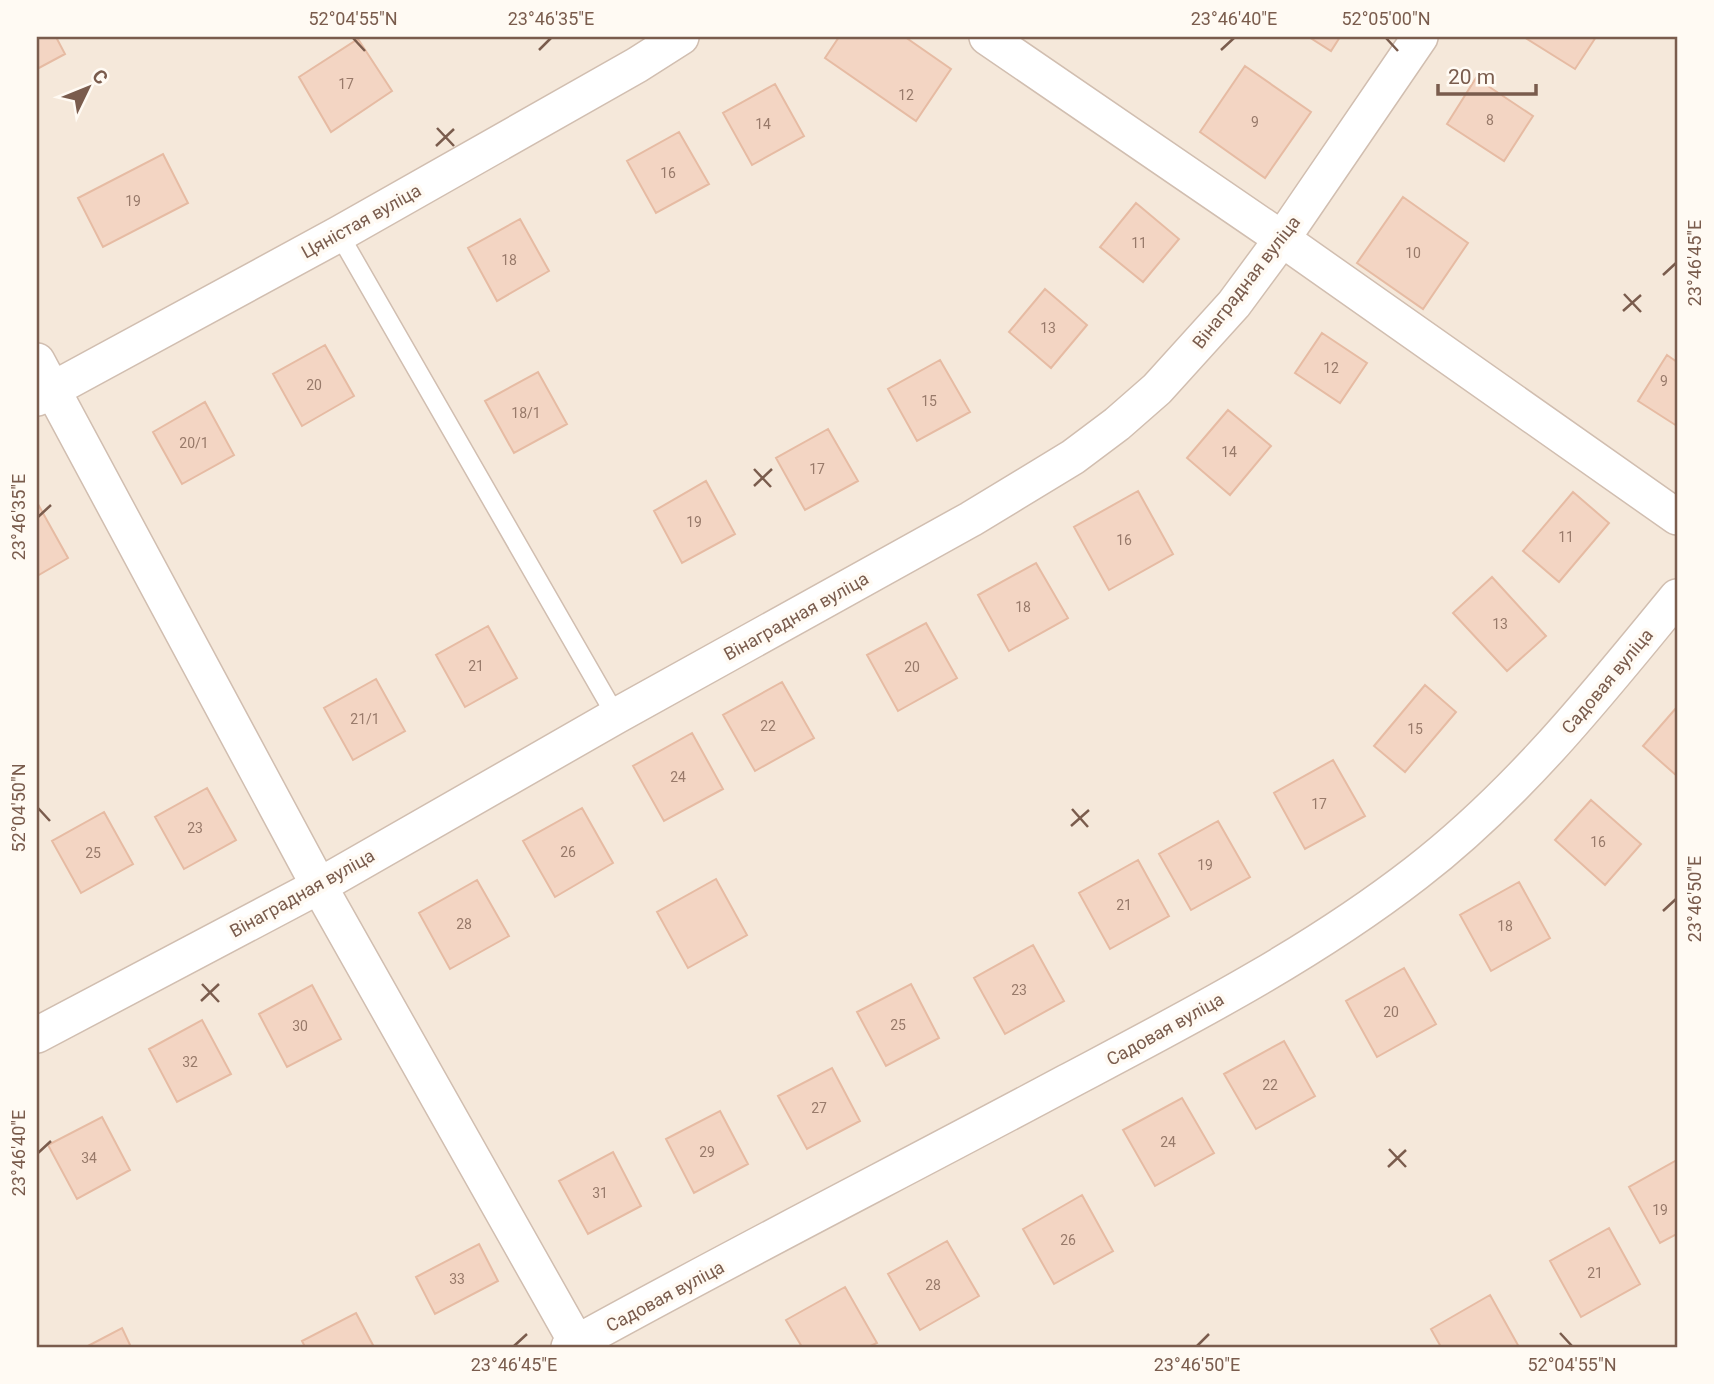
<svg xmlns="http://www.w3.org/2000/svg" width="1714" height="1384" font-family="Roboto,sans-serif">
  <style>
    .residential { fill: #f5e8da }
    .building { fill: #f3d5c3; stroke: #e6bba3; stroke-width: 2 }
    .lines { fill: none; stroke-linecap: round; stroke-linejoin: round }
    .service-casing { stroke: #d1beb0; stroke-width: 21 }
    .minor-casing { stroke: #d1beb0; stroke-width: 38 }
    .service { stroke: #fff; stroke-width: 18 }
    .minor { stroke: #fff; stroke-width: 35 }
    .ticks { fill: none; stroke: #7a5c4d; stroke-width: 2.5 }
    .labels { text-anchor: middle; dominant-baseline: central; stroke-width: 7; stroke-linejoin: round; paint-order: stroke }
    .number-label { font-size: 14px; fill: #987a6a }
    .street-label { font-size: 18px; fill: #7a5c4d; stroke: #fffaf3 }
    .neatline { fill: none; stroke: #7a5c4d; stroke-width: 2.5 }
    .ticks-label { font-size: 18px; text-anchor: middle; fill: #7a5c4d }
  </style>
  <rect width="100%" height="100%" fill="#fdf6ec"/>
  <path class="residential" d="M37,37H1677V1347H37Z"/>
  <path class="building" d="M37,37H56L65,54L37,69Z
    M839,37H905L951,69L916,121L825,58Z
    M1309,37H1340L1331,51Z
    M1524,37H1596L1575,69Z
    M358,39L392,91L331,132L299,77Z
    M1245,66L1311,112L1265,178L1200,132Z
    M1476,78L1533,116L1504,161L1447,124Z
    M775,84L804,136L752,165L723,113Z
    M679,132L709,184L656,213L627,161Z
    M163,154L188,203L103,247L78,198Z
    M1403,197L1468,243L1423,309L1357,263Z
    M1136,203L1179,239L1143,282L1100,247Z
    M520,219L549,271L497,301L468,248Z
    M1045,289L1087,325L1051,368L1009,332Z
    M1322,333L1367,363L1340,403L1295,373Z
    M325,345L354,396L302,426L273,374Z
    M1667,355L1677,362V426L1638,401Z
    M940,360L970,412L917,441L888,389Z
    M538,372L567,424L514,453L485,401Z
    M205,402L234,455L182,484L153,432Z
    M1228,410L1271,446L1230,495L1187,458Z
    M828,429L858,481L805,510L776,458Z
    M706,481L735,534L682,563L654,511Z
    M1138,491L1173,554L1109,590L1074,527Z
    M1573,492L1609,523L1559,582L1523,551Z
    M39,506L68,558L37,576V508Z
    M1036,563L1068,618L1009,651L978,595Z
    M1492,577L1546,636L1507,671L1453,613Z
    M926,623L957,678L898,711L867,655Z
    M488,626L517,678L465,707L436,655Z
    M376,679L405,731L353,760L324,708Z
    M782,682L814,738L755,771L723,715Z
    M1425,685L1456,712L1405,772L1374,746Z
    M1677,707V776L1643,746Z
    M692,733L723,789L664,821L633,766Z
    M1333,760L1365,816L1305,849L1274,793Z
    M207,788L236,840L184,869L155,817Z
    M1591,800L1641,844L1605,885L1555,840Z
    M582,808L613,863L555,897L523,841Z
    M104,812L133,864L81,893L52,841Z
    M1218,821L1250,877L1191,910L1159,854Z
    M1138,860L1169,916L1110,949L1079,893Z
    M716,879L747,935L688,968L657,912Z
    M477,880L509,936L450,969L419,913Z
    M1519,882L1550,938L1491,971L1460,915Z
    M1033,945L1064,1001L1005,1034L974,978Z
    M1404,968L1436,1024L1377,1057L1346,1001Z
    M911,984L939,1038L886,1066L857,1012Z
    M312,985L341,1039L287,1067L259,1014Z
    M202,1020L231,1074L177,1102L149,1049Z
    M1284,1041L1315,1096L1256,1129L1224,1074Z
    M832,1068L860,1121L807,1149L778,1096Z
    M1182,1098L1214,1153L1155,1186L1123,1130Z
    M720,1111L748,1164L694,1193L666,1139Z
    M102,1117L130,1170L77,1199L48,1145Z
    M613,1152L641,1206L588,1234L559,1181Z
    M1677,1160V1234L1660,1243L1629,1187Z
    M1082,1195L1113,1251L1054,1284L1023,1229Z
    M1609,1228L1640,1284L1581,1317L1550,1261Z
    M947,1241L979,1296L920,1330L888,1274Z
    M479,1244L498,1281L435,1314L416,1277Z
    M845,1287L877,1343L868,1347H802L786,1320Z
    M1490,1295L1519,1347H1441L1431,1329Z
    M356,1313L374,1347H305L302,1341Z
    M122,1328L131,1347H86Z"/>
  <g class="lines">
    <g class="service-casing">
      <path id="service" d="M339,234L616,716"/>
    </g>
    <g class="minor-casing">
      <path id="minor" d="M987,37L1282,239L1677,517
        M37,361L319,886L579,1347
        M37,398L339,234L637,65L681,37
        M37,1035L319,886L616,716L971,519L1073,457L1117,424L1157,389L1234,304L1282,239L1420,37
        M569,1347C733,1256 901,1171 1067,1082C1186,1019 1309,956 1416,873C1517,795 1597,695 1677,597"/>
    </g>
    <use href="#service" class="service"/>
    <use href="#minor" class="minor"/>
  </g>
  <path class="ticks" d="M353,38L365,51M1386,38L1398,51M539,50L551,38M1221,50L1234,38M437,128L454,146M436,146L454,129M1663,275L1676,263M1624,294L1641,312M1623,311L1641,295M754,469L771,487M754,486L772,469M38,517L51,505M38,808L50,821M1072,809L1088,827M1071,826L1089,810M1663,911L1676,899M202,984L219,1002M201,1001L219,984M1389,1149L1406,1167M38,1153L51,1141M1388,1167L1406,1150M1560,1333L1572,1346M514,1346L527,1334M1197,1346L1209,1334"/>
  <g class="labels">
    <g class="number-label">
      <text x="346" y="84">17</text>
      <text x="906" y="95">12</text>
      <text x="1490" y="120">8</text>
      <text x="1255" y="122">9</text>
      <text x="763" y="124">14</text>
      <text x="668" y="173">16</text>
      <text x="133" y="201">19</text>
      <text x="1139" y="243">11</text>
      <text x="1413" y="253">10</text>
      <text x="509" y="260">18</text>
      <text x="1048" y="328">13</text>
      <text x="1331" y="368">12</text>
      <text x="1664" y="381">9</text>
      <text x="314" y="385">20</text>
      <text x="929" y="401">15</text>
      <text x="526" y="413">18/1</text>
      <text x="194" y="443">20/1</text>
      <text x="1229" y="452">14</text>
      <text x="817" y="469">17</text>
      <text x="694" y="522">19</text>
      <text x="1566" y="537">11</text>
      <text x="1124" y="540">16</text>
      <text x="1023" y="607">18</text>
      <text x="1500" y="624">13</text>
      <text x="476" y="666">21</text>
      <text x="912" y="667">20</text>
      <text x="365" y="719">21/1</text>
      <text x="768" y="726">22</text>
      <text x="1415" y="729">15</text>
      <text x="678" y="777">24</text>
      <text x="1319" y="804">17</text>
      <text x="195" y="828">23</text>
      <text x="1598" y="842">16</text>
      <text x="568" y="852">26</text>
      <text x="93" y="853">25</text>
      <text x="1205" y="865">19</text>
      <text x="1124" y="905">21</text>
      <text x="464" y="924">28</text>
      <text x="1505" y="926">18</text>
      <text x="1019" y="990">23</text>
      <text x="1391" y="1012">20</text>
      <text x="898" y="1025">25</text>
      <text x="300" y="1026">30</text>
      <text x="190" y="1062">32</text>
      <text x="1270" y="1085">22</text>
      <text x="819" y="1108">27</text>
      <text x="1168" y="1142">24</text>
      <text x="707" y="1152">29</text>
      <text x="89" y="1158">34</text>
      <text x="600" y="1193">31</text>
      <text x="1660" y="1210">19</text>
      <text x="1068" y="1240">26</text>
      <text x="1595" y="1273">21</text>
      <text x="457" y="1279">33</text>
      <text x="933" y="1285">28</text>
    </g>
    <g class="street-label">
      <text transform="translate(361 221) rotate(-29)">Цяністая вуліца</text>
      <text transform="translate(1246 282) rotate(-52)">Вінаградная вуліца</text>
      <text transform="translate(796 616) rotate(-29)">Вінаградная вуліца</text>
      <text transform="translate(1607 681) rotate(-50)">Садовая вуліца</text>
      <text transform="translate(302 893) rotate(-29)">Вінаградная вуліца</text>
      <text transform="translate(1165 1029) rotate(-29)">Садовая вуліца</text>
      <text transform="translate(665 1296) rotate(-28)">Садовая вуліца</text>
    </g>
  </g>
  <rect width="1714" height="1384" fill="none" stroke="#fffaf3" stroke-width="77"/>
  <g transform="translate(88 88) rotate(47)" stroke="#fffaf3" stroke-width="5" paint-order="stroke">
  <path d="M0-5L12 26L0 18L-12 26Z" fill="#7a5c4d"/>
  <text y="-10" font-size="19" font-weight="bold" text-anchor="middle" fill="#7a5c4d">С</text>
  </g>
  <path d="M1438 84v10h98v-10" fill="none" stroke="#7a5c4d" stroke-width="3.5"/>
  <text x="1448" y="84" font-size="21" fill="#7a5c4d" stroke="#fffaf3" stroke-width="5" paint-order="stroke">20 m</text>
  <rect x="38" y="38" width="1638" height="1308" class="neatline"/>
  <g class="ticks-label">
    <text x="353" y="25">52°04'55"N</text>
    <text x="551" y="25">23°46'35"E</text>
    <text x="1234" y="25">23°46'40"E</text>
    <text x="1386" y="25">52°05'00"N</text>
    <text transform="translate(1695 263) rotate(-90)" y="6">23°46'45"E</text>
    <text transform="translate(19 517) rotate(-90)" y="6">23°46'35"E</text>
    <text transform="translate(19 808) rotate(-90)" y="6">52°04'50"N</text>
    <text transform="translate(1695 899) rotate(-90)" y="6">23°46'50"E</text>
    <text transform="translate(19 1153) rotate(-90)" y="6">23°46'40"E</text>
    <text x="514" y="1371">23°46'45"E</text>
    <text x="1197" y="1371">23°46'50"E</text>
    <text x="1572" y="1371">52°04'55"N</text>
  </g>
</svg>
